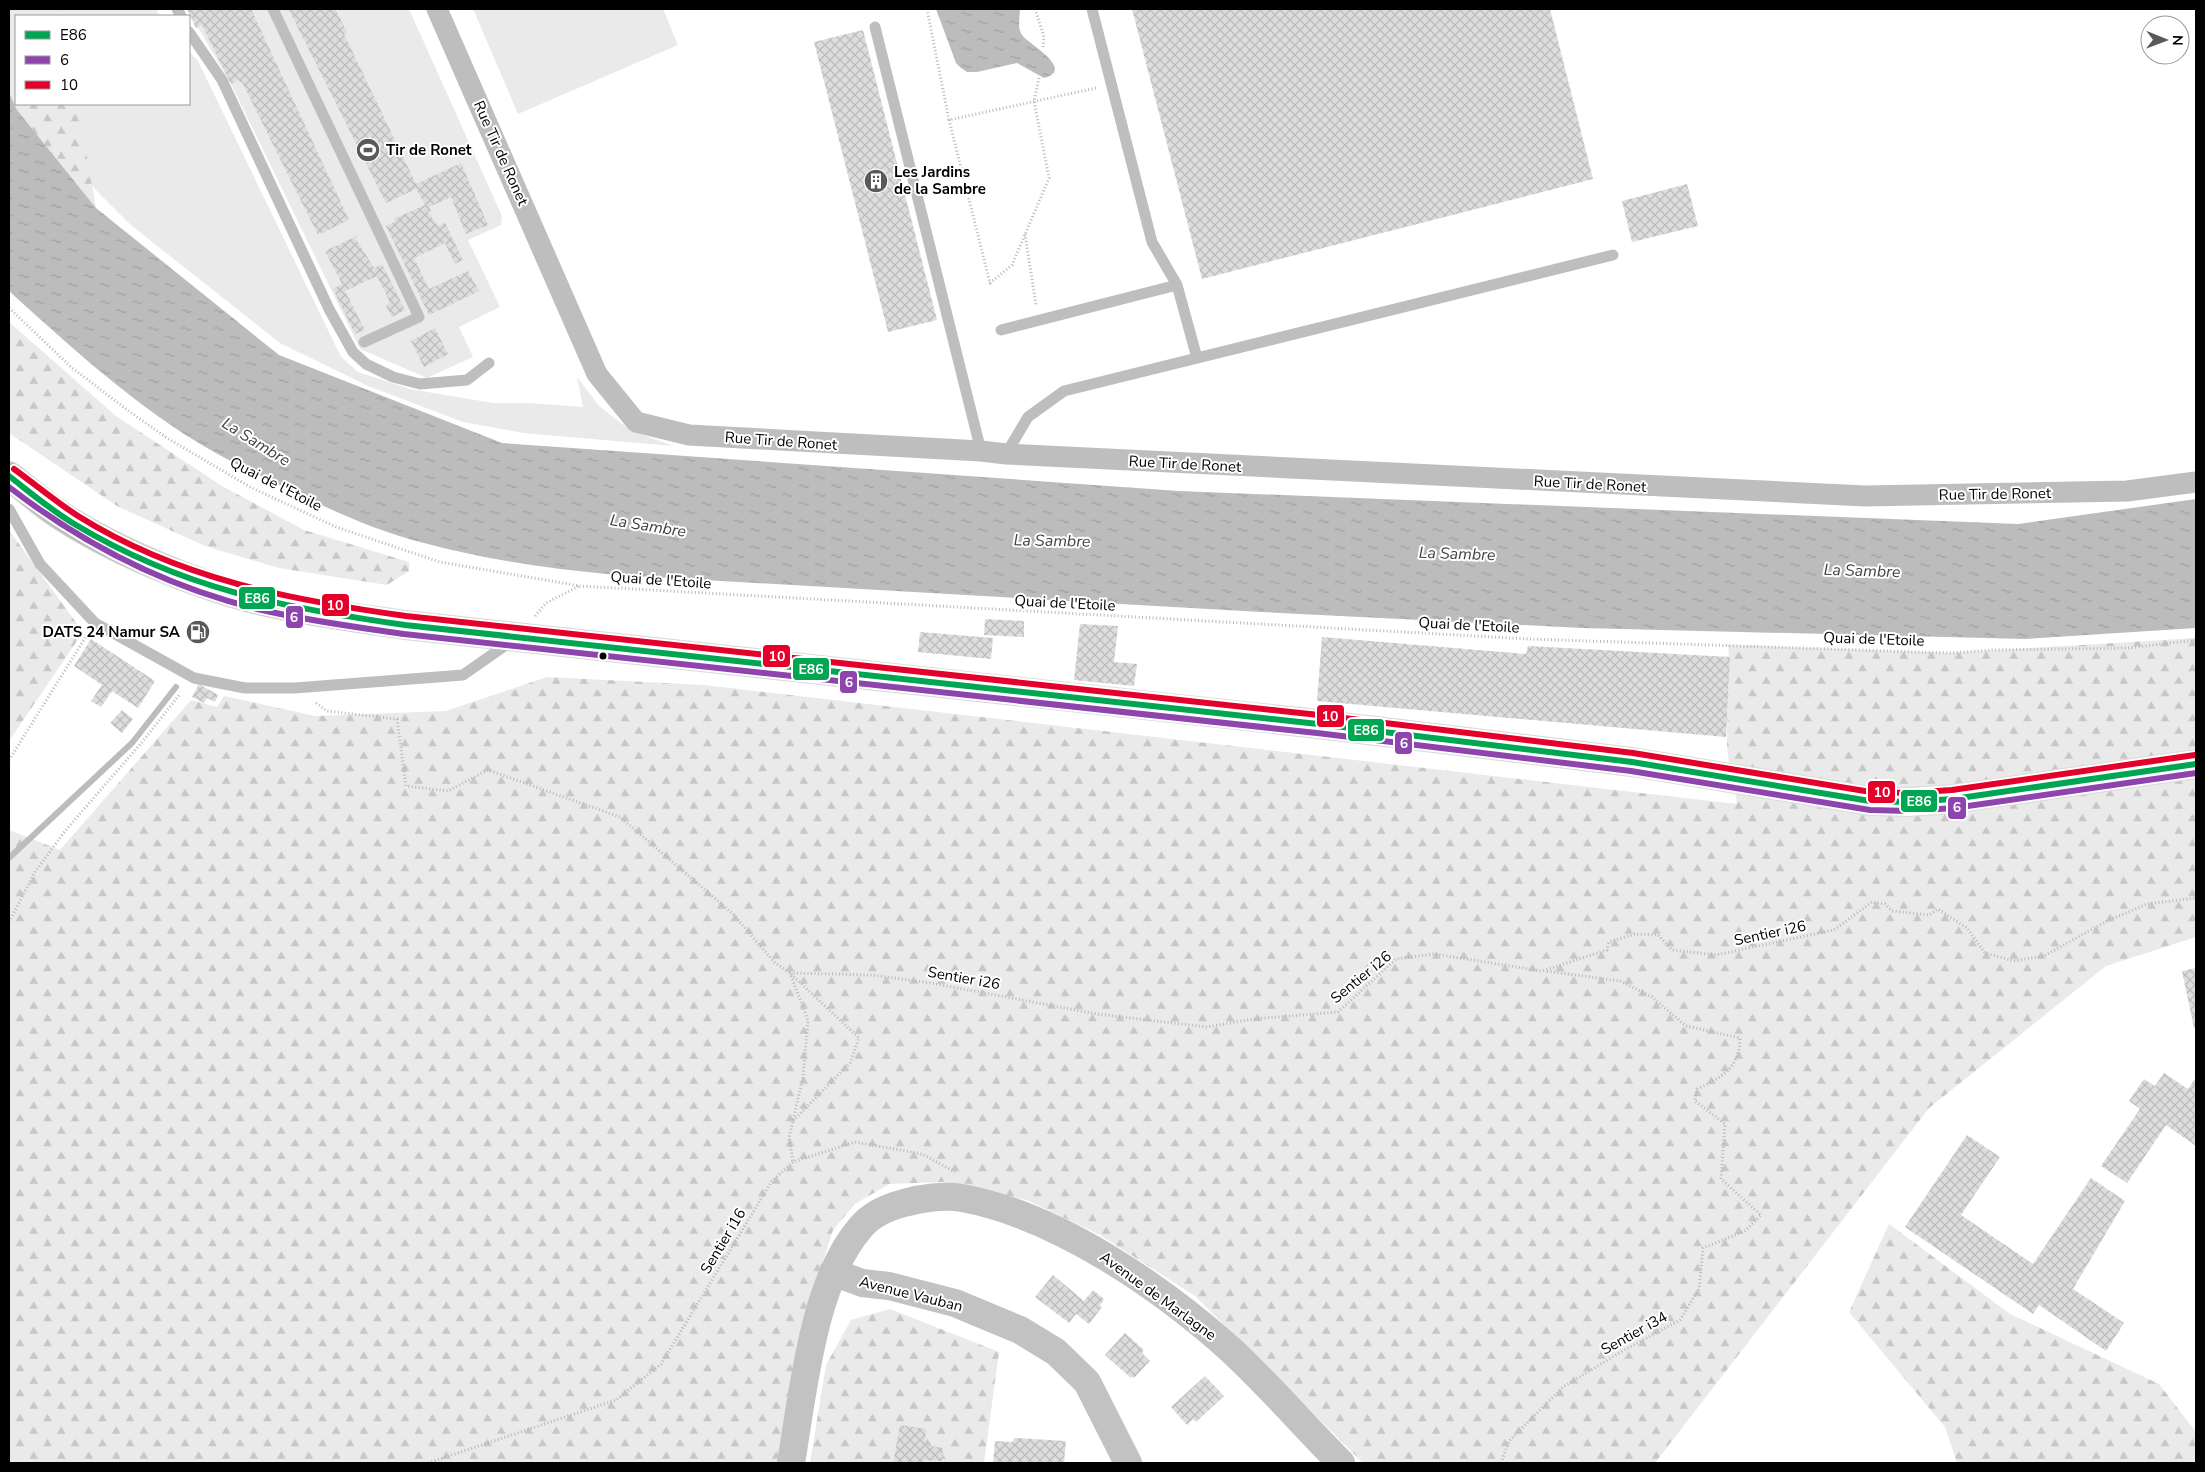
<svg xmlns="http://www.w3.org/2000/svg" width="2205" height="1472" font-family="'Nunito Sans',sans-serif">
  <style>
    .grass { fill: #eaeaea }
    .forest { fill: url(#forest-firs) }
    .water { fill: url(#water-ripples) }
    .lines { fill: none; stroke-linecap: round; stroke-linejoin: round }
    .stream { stroke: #bcbcbc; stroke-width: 6 }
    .building { fill: url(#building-cross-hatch) }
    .primary-casing { stroke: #dbdbdb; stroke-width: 30 }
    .path { stroke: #b8b8b8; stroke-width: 3; stroke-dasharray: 1 2.5; stroke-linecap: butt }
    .service { stroke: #bebebe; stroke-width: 11 }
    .minor { stroke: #bebebe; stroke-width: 21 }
    .secondary { stroke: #c2c2c2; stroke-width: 28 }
    .primary { stroke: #bdbdbd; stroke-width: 28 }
    .bus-1-casing { stroke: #fff; stroke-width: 10 }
    .bus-2-casing { stroke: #fff; stroke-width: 10 }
    .bus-3-casing { stroke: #fff; stroke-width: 10 }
    .bus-1 { stroke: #00a651; stroke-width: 6 }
    .bus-2 { stroke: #8e44ad; stroke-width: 6 }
    .bus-3 { stroke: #e4002b; stroke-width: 6 }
    .bus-dot { fill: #000; stroke: #fff; stroke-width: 2 }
    .labels { text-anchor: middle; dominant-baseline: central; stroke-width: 4; stroke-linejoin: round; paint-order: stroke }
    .poi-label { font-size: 15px; font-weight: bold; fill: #000; stroke: #fff; text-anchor: start }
    .street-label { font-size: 15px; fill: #000; stroke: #fff }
    .water-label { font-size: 16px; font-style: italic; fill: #414141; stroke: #fff }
    .line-badge { stroke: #fff; stroke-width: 2 }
    .badge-label { font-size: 14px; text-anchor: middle; font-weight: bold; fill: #fff }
  </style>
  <defs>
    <pattern id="forest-firs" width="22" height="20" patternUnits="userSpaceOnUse" patternTransform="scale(1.25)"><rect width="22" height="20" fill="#eaeaea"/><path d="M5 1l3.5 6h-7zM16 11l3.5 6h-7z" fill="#c7c7c7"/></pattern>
    <pattern id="water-ripples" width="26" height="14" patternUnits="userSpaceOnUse" patternTransform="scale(1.25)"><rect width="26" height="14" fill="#bcbcbc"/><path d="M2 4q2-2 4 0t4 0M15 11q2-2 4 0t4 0" fill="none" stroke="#a0a0a0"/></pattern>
    <pattern id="building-cross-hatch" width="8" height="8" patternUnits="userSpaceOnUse" patternTransform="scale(1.25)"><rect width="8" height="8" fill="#ddd"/><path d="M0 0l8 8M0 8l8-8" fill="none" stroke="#bcbcbc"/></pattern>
  </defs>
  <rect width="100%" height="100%" fill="#fff"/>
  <path class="grass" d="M55,9H156L160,16H57Z
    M187,9H409L502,216L501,225L468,240L500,307L459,327L473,357L427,378L360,349L231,84Z
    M473,9H663L678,45L518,114Z
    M189,51L198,61L341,357L358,372L410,389L493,403H528L583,407L577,377L599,406L630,430L673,446L523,433L463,422L368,386L280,343L132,226L92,186L78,104H189Z"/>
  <path class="forest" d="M9,9H55L57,16H16V104H78L96,208L17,110L9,96Z
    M9,322L116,416L222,486L304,530L409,562V571L387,585L279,568L205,546L117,506L9,433Z
    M9,530L83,632L9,741Z
    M2196,638V937L2106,966L1929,1108L1655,1463H1363L1195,1296L1100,1235L1027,1200L943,1182L889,1184L855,1204L833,1230L805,1317L778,1463H9V830L60,850L191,700L217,707L224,696L315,716L446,711L547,677L704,685L1737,804C1734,782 1726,759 1727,736C1727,703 1731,676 1728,645L1950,653Z
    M1889,1224L2010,1314L2159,1384L2196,1432V1463H1957L1945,1427L1849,1312Z
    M890,1309L999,1352L984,1463H810L826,1365L851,1320Z"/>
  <path class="water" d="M936,9H1020C1020,17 1017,28 1022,35C1028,44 1076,69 1044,78L1017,63L977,72H967L961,68L956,63Z
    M9,93L17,110L96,208L279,355L502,443L1179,491L2018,524L2196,499V628L2025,639L1582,628L1261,612L617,575C552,569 487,560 424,543C375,531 329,509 284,487C249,471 213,453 181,432C119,391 64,341 9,291Z"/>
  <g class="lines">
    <path class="stream" d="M9,858L132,743L176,687"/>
  </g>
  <path class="building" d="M187,9H251L349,220L318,235L242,82L240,83L239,80L231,84L202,25L196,28Z
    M283,9H335L347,32L344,34L416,184L461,163L488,225L466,234L451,197L429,207L431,211L428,212L438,226L445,223L463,260L455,264L445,243L414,258L429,289L468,271L479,291L429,315L386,226L395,222L394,219L425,205L416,189L386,203L289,10L284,11Z
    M1132,9H1550L1593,179L1202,279Z
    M863,30L937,320L888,332L814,42Z
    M1687,184L1698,226L1632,242L1622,201Z
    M357,236L356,239L374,268L382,264L405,310L392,317L386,306L390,302L377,276L345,291L365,330L355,334L333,289L342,284L325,251Z
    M435,328L448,354L424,367L411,341Z
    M985,619L1024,621V637L984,635Z
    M1080,624L1118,626L1114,662L1137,664L1134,686L1074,680Z
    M920,632L993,638L991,659L918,652Z
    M1322,637L1526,654L1528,646L1730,657L1726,737L1317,701Z
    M91,639L155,681L138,708L112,691L101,707L91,701L102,685L74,666Z
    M199,684L218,695L215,702L207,698L204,703L192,697Z
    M122,710L133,719L122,733L110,723Z
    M2196,968V1027L2194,1028L2182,971Z
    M2164,1073L2188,1089L2196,1077V1146L2166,1125L2127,1183L2101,1166L2140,1109L2129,1101L2144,1079L2155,1086Z
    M1967,1135L2000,1157L1961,1215L2033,1264L2091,1178L2125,1201L2073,1289L2124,1323L2106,1351L2039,1305L2033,1314L1905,1227Z
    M1053,1275L1084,1301L1093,1290L1104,1299L1100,1305L1102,1307L1089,1324L1076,1314L1069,1323L1035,1297Z
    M1125,1333L1144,1350L1142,1353L1150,1361L1134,1378L1133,1376L1131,1378L1105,1355Z
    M1205,1376L1224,1396L1196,1422L1193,1419L1187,1425L1171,1407Z
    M900,1425L926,1429L925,1445L943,1448L942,1461L923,1460V1463H893Z
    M1014,1438L1066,1441L1064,1463L993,1462L995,1441L1013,1442Z"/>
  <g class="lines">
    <g class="primary-casing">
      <path id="primary" d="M9,476C24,487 38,500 54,511C107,548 198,586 262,601C309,612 357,618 405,625L1318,724L1632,762L1870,801L1908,802L1953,799L2196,764"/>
    </g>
    <path class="path" d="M927,9L949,120
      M1035,9L1044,37L1043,47
      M1039,78L1034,101L1049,178L1012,265L990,283L949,120L1096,88
      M1025,234L1036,305
      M9,308L71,367L130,412L167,438L250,487L336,527L440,562L580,586L1529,639L1950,653L1991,650L2128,648L2196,640
      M535,616L546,603L579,586
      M316,703L327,711L397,719L406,786L448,791L488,770L620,817L732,913L774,962L790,973L859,1038L850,1063L792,1122
      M9,760L87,635
      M9,922L35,872L65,831L143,741L180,694
      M790,973L872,975L931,983L1097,1014L1207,1027L1253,1019L1338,1012L1396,959L1434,954L1542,971L1607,950L1609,942L1635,934L1658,935L1672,950L1716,955L1834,930L1872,902L1885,904L1892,911L1929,915L1938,909L1967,928L1985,953L2014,961L2044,956L2107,921L2147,904L2196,898
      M791,976L808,1020L803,1077L789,1138L793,1162
      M428,1463L616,1400L661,1364L772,1181L793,1162L855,1142L922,1154L955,1172
      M1501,1463L1509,1441L1563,1387L1619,1353L1680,1320L1699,1289L1703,1248L1745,1231L1761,1215L1721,1179L1725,1124L1695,1101L1697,1089C1721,1078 1740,1068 1740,1038L1686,1026L1652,997L1620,981L1545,971"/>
    <path class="service" d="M177,9L181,16
      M273,9L419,317L364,342
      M1092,9L1152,242L1177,285L1197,358
      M875,27L981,451
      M189,32L222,80L329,309L353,352L366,364L393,377L420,384L467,380L489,363
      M1001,330L1177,285
      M1006,454L1028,417L1064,391L1613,255
      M9,509L40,564L95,623L194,678L245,688H295L463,675L513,640"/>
    <path class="minor" d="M437,9L597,374L636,422L689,435L981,451L1006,454L1865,496L2127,491L2196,482"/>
    <path class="secondary" d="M833,1272L862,1283L889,1286L955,1303L1020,1330L1056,1352L1087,1382L1128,1463
      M791,1463C803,1393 813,1281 861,1227C872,1214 888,1207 904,1203C921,1198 944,1195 962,1198C1056,1215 1161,1287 1231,1350C1269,1385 1304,1426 1341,1463"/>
    <use href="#primary" class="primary"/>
    <g class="bus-1-casing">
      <path id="bus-1" d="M9,476C31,493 52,511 76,525C183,589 284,608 405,625L1318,724L1632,762L1870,801L1908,802L1953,799L2196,764"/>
    </g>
    <g class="bus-2-casing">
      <path id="bus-2" d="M9,487C84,545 169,588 262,610C309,621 356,627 404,634L1317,733L1631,771L1870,810L1909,811L1954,808L2196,773"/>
    </g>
    <g class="bus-3-casing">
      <path id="bus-3" d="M14,469C36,485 56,502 78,516C179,579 290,600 406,616L1319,715L1633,753L1871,792L1908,793L1952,790L2195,755"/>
    </g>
    <use href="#bus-1" class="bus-1"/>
    <use href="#bus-2" class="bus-2"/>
    <use href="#bus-3" class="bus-3"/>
  </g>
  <defs>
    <g id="stadium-disc" transform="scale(1.25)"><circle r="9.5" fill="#595959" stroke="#fff"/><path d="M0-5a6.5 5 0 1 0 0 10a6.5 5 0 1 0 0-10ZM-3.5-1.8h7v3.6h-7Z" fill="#fff"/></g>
    <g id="building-disc" transform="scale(1.25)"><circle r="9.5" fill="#595959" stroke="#fff"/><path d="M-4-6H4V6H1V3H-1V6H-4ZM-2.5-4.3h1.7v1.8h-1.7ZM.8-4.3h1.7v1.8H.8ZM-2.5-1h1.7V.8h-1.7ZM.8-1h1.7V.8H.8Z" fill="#fff"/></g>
    <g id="fuel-disc" transform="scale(1.25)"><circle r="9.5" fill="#595959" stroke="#fff"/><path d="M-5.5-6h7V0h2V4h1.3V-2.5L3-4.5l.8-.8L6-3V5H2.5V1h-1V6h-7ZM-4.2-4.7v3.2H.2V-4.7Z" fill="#fff"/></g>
  </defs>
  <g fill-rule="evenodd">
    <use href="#stadium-disc" x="368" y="150"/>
    <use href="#building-disc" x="876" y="181"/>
    <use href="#fuel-disc" x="198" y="632"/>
  </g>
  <circle class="bus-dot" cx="603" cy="656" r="4.5"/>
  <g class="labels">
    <g class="poi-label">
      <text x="386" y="150">Tir de Ronet</text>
      <text x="894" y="172">Les Jardins<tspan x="894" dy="17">de la Sambre</tspan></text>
      <text x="180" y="632" text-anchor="end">DATS 24 Namur SA</text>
    </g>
    <g class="street-label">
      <text transform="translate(501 153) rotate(66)">Rue Tir de Ronet</text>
      <text transform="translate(781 441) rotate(4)">Rue Tir de Ronet</text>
      <text transform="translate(1185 464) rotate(3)">Rue Tir de Ronet</text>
      <text transform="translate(276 484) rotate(27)">Quai de l'Etoile</text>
      <text transform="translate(1590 484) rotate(3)">Rue Tir de Ronet</text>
      <text transform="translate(1995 494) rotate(-1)">Rue Tir de Ronet</text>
      <text transform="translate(661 580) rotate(4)">Quai de l'Etoile</text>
      <text transform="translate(1065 603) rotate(3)">Quai de l'Etoile</text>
      <text transform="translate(1469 625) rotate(3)">Quai de l'Etoile</text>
      <text transform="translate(1874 639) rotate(2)">Quai de l'Etoile</text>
      <text transform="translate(1770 933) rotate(-12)">Sentier i26</text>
      <text transform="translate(1361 977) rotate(-39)">Sentier i26</text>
      <text transform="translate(964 978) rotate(10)">Sentier i26</text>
      <text transform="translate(723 1241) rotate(-59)">Sentier i16</text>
      <text transform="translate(911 1294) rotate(14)">Avenue Vauban</text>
      <text transform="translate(1158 1296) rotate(36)">Avenue de Marlagne</text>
      <text transform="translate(1634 1333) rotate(-29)">Sentier i34</text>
    </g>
    <g class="water-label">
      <text transform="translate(256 442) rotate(32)">La Sambre</text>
      <text transform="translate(648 526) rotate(9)">La Sambre</text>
      <text transform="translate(1052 541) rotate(1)">La Sambre</text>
      <text transform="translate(1457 554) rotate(2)">La Sambre</text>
      <text transform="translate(1862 571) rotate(2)">La Sambre</text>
    </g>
  </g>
  <g class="line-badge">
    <rect x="238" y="586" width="38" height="24" rx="5" fill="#00a651"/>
    <rect x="321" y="593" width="29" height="24" rx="5" fill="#e4002b"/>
    <rect x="285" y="605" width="19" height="24" rx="5" fill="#8e44ad"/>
    <rect x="762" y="644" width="29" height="24" rx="5" fill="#e4002b"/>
    <rect x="792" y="657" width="38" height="24" rx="5" fill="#00a651"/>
    <rect x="839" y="670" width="19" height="24" rx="5" fill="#8e44ad"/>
    <rect x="1316" y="704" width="29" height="24" rx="5" fill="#e4002b"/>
    <rect x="1347" y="718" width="38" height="24" rx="5" fill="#00a651"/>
    <rect x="1394" y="731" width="19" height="24" rx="5" fill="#8e44ad"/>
    <rect x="1867" y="780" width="29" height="24" rx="5" fill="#e4002b"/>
    <rect x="1900" y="789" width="38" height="24" rx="5" fill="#00a651"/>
    <rect x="1947" y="796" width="20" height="24" rx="5" fill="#8e44ad"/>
  </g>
  <g class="badge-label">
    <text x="257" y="603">E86</text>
    <text x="335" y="610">10</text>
    <text x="294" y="622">6</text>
    <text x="777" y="661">10</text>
    <text x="811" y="674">E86</text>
    <text x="849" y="687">6</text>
    <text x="1330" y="721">10</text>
    <text x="1366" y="735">E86</text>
    <text x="1404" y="748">6</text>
    <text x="1882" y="797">10</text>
    <text x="1919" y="806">E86</text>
    <text x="1957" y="812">6</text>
  </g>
  <rect width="2205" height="1472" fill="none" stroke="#000000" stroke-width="20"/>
  <rect x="15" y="15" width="175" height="90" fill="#ffffff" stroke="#999999"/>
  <rect x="25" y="31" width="25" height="8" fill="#00a651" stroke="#999999"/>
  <text x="60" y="40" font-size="15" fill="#000000">E86</text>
  <rect x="25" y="56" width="25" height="8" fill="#8e44ad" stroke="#999999"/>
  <text x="60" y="65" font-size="15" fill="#000000">6</text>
  <rect x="25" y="81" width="25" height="8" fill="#e4002b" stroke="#999999"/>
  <text x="60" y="90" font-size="15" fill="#000000">10</text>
  <g transform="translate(2165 40) rotate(91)"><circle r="24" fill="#ffffff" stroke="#999999"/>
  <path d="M0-4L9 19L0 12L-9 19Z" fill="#595959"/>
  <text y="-8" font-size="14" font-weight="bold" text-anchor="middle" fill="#000000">N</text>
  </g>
</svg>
